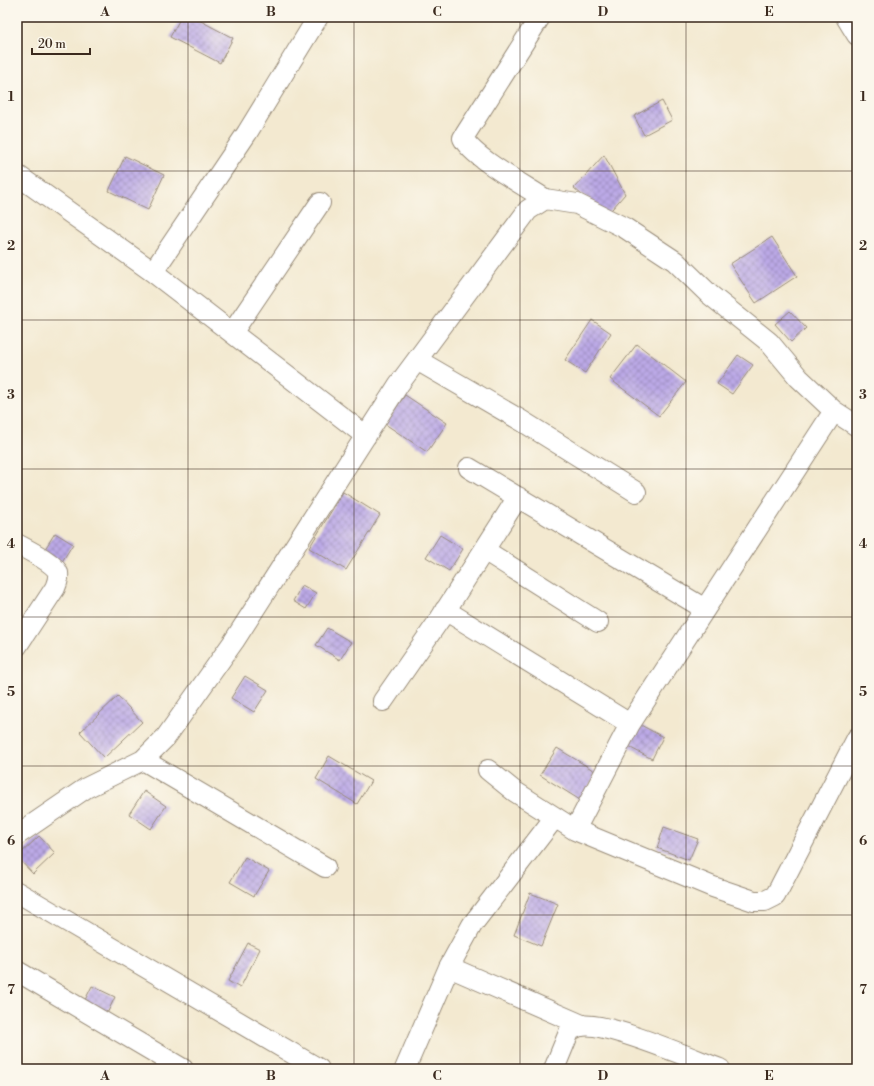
<svg xmlns="http://www.w3.org/2000/svg" width="874" height="1086" font-family="'Libre Bodoni',serif">
  <style>
    .building { fill: url(#building-cross-hatch) }
    .lines { fill: none; stroke-linecap: round; stroke-linejoin: round }
    .minor-casing { stroke: #978a77; stroke-width: 22 }
    .minor { stroke: #fff; stroke-width: 20 }
    .grid { fill: none; stroke: #3b2a1e; stroke-width: 1; stroke-opacity: 0.55 }
    .neatline { fill: none; stroke: #3b2a1e; stroke-width: 1.5 }
    .grid-label { font-size: 13px; text-anchor: middle; font-weight: bold; fill: #3b2a1e }
  </style>
  <defs>
    <pattern id="building-cross-hatch" width="8" height="8" patternUnits="userSpaceOnUse"><rect width="8" height="8" fill="#bba9e6"/><path d="M0 0l8 8M0 8l8-8" fill="none" stroke="#998aba"/></pattern>
  </defs>
  <rect width="100%" height="100%" fill="#fbf7ec"/>
  <filter id="ink" filterUnits="userSpaceOnUse"><feTurbulence type="fractalNoise" baseFrequency=".025" numOctaves="2"/><feDisplacementMap in="SourceGraphic" scale="8" xChannelSelector="R" yChannelSelector="G"/><feConvolveMatrix kernelMatrix="1 2 1 2 8 2 1 2 1" color-interpolation-filters="sRGB"/></filter>
  <filter id="wash" filterUnits="userSpaceOnUse"><feTurbulence type="fractalNoise" baseFrequency=".012" numOctaves="4" result="noise"/><feDisplacementMap in="SourceGraphic" scale="16" xChannelSelector="R" yChannelSelector="G"/><feGaussianBlur stdDeviation="0.9" result="paint"/><feColorMatrix in="noise" values="0 0 0 0 0 0 0 0 0 0 0 0 0 0 0 0 0 1.4 0 .05"/><feComposite in="paint" operator="in"/></filter>
  <g filter="url(#wash)">
    <rect width="100%" height="100%" fill="#f3e9d0"/>
    <g id="blocks">
      <path class="building" d="M181,17H193L233,38L220,63L170,37Z
        M662,101L672,120L644,135L634,116Z
        M604,155L625,194L606,216L574,188Z
        M125,156L164,175L148,210L109,191Z
        M772,237L797,276L756,303L730,264Z
        M790,311L806,328L791,342L775,324Z
        M592,320L611,333L585,373L565,360Z
        M637,344L686,382L659,416L610,379Z
        M738,355L753,365L732,394L717,384Z
        M405,395L447,423L427,452L385,424Z
        M343,492L380,515L346,570L309,548Z
        M55,533L73,544L58,568L40,557Z
        M440,535L463,549L449,571L426,557Z
        M302,585L316,593L306,609L293,601Z
        M327,628L351,642L340,660L316,645Z
        M245,676L268,690L254,712L231,698Z
        M118,696L142,722L104,758L80,732Z
        M637,723L663,737L652,759L625,745Z
        M557,748L598,773L580,800L540,775Z
        M329,756L371,781L357,804L316,779Z
        M144,791L166,806L151,829L129,814Z
        M664,827L698,839L689,860L657,848Z
        M39,836L55,853L33,874L17,857Z
        M245,857L269,871L254,896L230,882Z
        M530,893L558,904L541,946L514,935Z
        M248,943L260,949L240,988L228,981Z
        M92,986L115,997L102,1024L79,1012Z"/>
    </g>
  </g>
  <g filter="url(#ink)">
    <use href="#blocks" fill-opacity="0" stroke="#978a77" stroke-width="1"/>
    <g class="lines">
      <g class="minor-casing">
        <path id="minor" d="M540,17L463,138C473,158 524,185 545,199
          M846,17L857,35
          M17,175L153,272L366,436
          M153,272L247,133L318,17
          M232,333L320,203
          M417,360L522,421L636,492
          M469,468L705,609
          M17,544C26,549 55,563 58,573C59,579 57,583 55,588L17,646
          M484,550L598,622
          M445,610L630,724
          M383,701L440,619L518,497
          M143,760L325,867
          M488,770L514,791L575,830L713,887L754,901H765L775,896L780,887L857,738
          M575,830L630,724L834,411
          M17,835L86,788L143,760L166,737L234,641L399,384L528,210L545,199L577,204L625,228L675,261L709,294L769,342L799,378L834,411L857,426
          M17,892L319,1069
          M449,967L582,1025
          M17,971L183,1069
          M405,1069L449,967L472,925L555,817
          M554,1069L570,1030C574,1029 578,1026 582,1026C605,1021 693,1059 720,1069"/>
      </g>
      <use href="#minor" class="minor"/>
    </g>
  </g>
  <path class="grid" d="M188,17V1069M354,17V1069M520,17V1069M686,17V1069M17,171H857M17,320H857M17,469H857M17,617H857M17,766H857M17,915H857"/>
  <rect width="874" height="1086" fill="none" stroke="#fbf7ec" stroke-width="44"/>
  <path d="M32 48v6h58v-6" fill="none" stroke="#3b2a1e" stroke-width="2"/>
  <text x="38" y="48" font-size="12" fill="#3b2a1e" stroke="#fbf7ec" stroke-width="3" paint-order="stroke">20 m</text>
  <rect x="22" y="22" width="830" height="1042" class="neatline"/>
  <g class="grid-label">
    <text x="105" y="16">A</text>
    <text x="271" y="16">B</text>
    <text x="437" y="16">C</text>
    <text x="603" y="16">D</text>
    <text x="769" y="16">E</text>
    <text x="11" y="101">1</text>
    <text x="863" y="101">1</text>
    <text x="11" y="250">2</text>
    <text x="863" y="250">2</text>
    <text x="11" y="399">3</text>
    <text x="863" y="399">3</text>
    <text x="11" y="548">4</text>
    <text x="863" y="548">4</text>
    <text x="11" y="696">5</text>
    <text x="863" y="696">5</text>
    <text x="11" y="845">6</text>
    <text x="863" y="845">6</text>
    <text x="11" y="994">7</text>
    <text x="863" y="994">7</text>
    <text x="105" y="1080">A</text>
    <text x="271" y="1080">B</text>
    <text x="437" y="1080">C</text>
    <text x="603" y="1080">D</text>
    <text x="769" y="1080">E</text>
  </g>
</svg>
